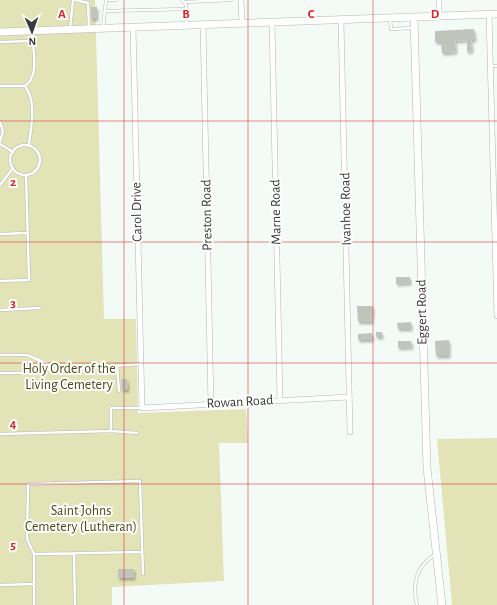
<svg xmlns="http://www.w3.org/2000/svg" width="497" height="605" font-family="'Alegreya Sans',sans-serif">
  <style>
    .green { fill: #e3e3b8 }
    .building { fill: #c0c4bd; filter: url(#shadow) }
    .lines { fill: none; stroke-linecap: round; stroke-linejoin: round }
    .service-casing { stroke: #b1b8b3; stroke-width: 3.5 }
    .minor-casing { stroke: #b1b8b3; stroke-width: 6 }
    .tertiary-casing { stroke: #b1b8b3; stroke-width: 8 }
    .service { stroke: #fff; stroke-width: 2.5 }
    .minor { stroke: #fff; stroke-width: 5 }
    .tertiary { stroke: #fff; stroke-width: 7 }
    .grid { fill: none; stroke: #d62828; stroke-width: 1; stroke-opacity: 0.55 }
    .labels { text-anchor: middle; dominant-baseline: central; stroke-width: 4; stroke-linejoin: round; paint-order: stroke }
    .street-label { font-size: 14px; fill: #393b3a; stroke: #fff }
    .park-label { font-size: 14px; fill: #4d4b15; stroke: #fff }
    .grid-label { font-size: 13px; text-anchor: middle; font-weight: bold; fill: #d62828; stroke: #fff; stroke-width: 4; stroke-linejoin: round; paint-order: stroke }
  </style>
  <defs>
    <filter id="shadow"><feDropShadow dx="1.5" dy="2.5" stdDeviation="1" flood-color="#0004"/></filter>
  </defs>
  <rect width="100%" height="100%" fill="#f4fbf6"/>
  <path class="green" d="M0,0H95L104,319H136L138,413L246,409L248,443H219L224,581L112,587V605H0Z
    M497,438V605H452L437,439Z"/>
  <path class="building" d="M91,7H97V19H91Z
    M474,29L475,40H471L472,51L467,52V40L455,41L456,52L446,53H442L441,42H435V31Z
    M396,277H410V283L396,284Z
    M357,306H373L372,322H358Z
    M411,322V329H398L397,323Z
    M376,332H382V337H376Z
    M372,333V340H358V334Z
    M449,340V356H436L435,341Z
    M398,341H411L412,347L398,348Z
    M121,379H127L128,390H122Z
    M118,569H134V578H118Z"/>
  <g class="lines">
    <g class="service-casing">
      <path id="service" d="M75,0L88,3L89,28
        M106,0H116
        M182,0L186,5L187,23
        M184,2L231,0
        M104,11L187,9
        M390,19L391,29L413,28
        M103,28L106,0
        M70,29L73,0
        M0,42L30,41L33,43C34,57 38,77 25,86C37,102 31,126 29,145
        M490,66H497
        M0,86H25
        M0,122L3,131L0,142
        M0,144L13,152
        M10 160a15 15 0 1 1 30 0a15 15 0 1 1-30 0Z
        M0,185L13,168
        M0,234L27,233
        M0,281L29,280L26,175
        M0,310L40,308
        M0,355H27L48,364L72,369L140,364
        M117,365L119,391
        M0,373H28L46,364
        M111,431V408H141
        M0,434L111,431L137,433
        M74,553L75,605
        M34,554L142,552
        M0,585L34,584
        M34,605V554L27,539L28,484L140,481L143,574
        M417,605C412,583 416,566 436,554"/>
    </g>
    <g class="minor-casing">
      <path id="minor" d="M241,0L242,24
        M439,0V17
        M489,15L497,316
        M341,21L350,432
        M272,23L280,400
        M203,25L211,404
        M133,27L142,408L349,397"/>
    </g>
    <g class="tertiary-casing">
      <path id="tertiary" d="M414,18L427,468L442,605
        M0,32L497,14"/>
    </g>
    <use href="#service" class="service"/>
    <use href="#minor" class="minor"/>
    <use href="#tertiary" class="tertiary"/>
  </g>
  <path class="grid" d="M124,0V605M248,0V605M373,0V605M0,121H497M0,242H497M0,363H497M0,484H497"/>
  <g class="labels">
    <g class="street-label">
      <text transform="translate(346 209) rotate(-91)">Ivanhoe Road</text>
      <text transform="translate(137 212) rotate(-91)">Carol Drive</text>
      <text transform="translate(276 212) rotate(-91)">Marne Road</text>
      <text transform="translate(207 215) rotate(-91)">Preston Road</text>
      <text transform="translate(422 312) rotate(-91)">Eggert Road</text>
      <text transform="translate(240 402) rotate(-3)">Rowan Road</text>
    </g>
    <g class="park-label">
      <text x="69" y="369">Holy Order of the<tspan x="69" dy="16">Living Cemetery</tspan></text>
      <text x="81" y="511">Saint Johns<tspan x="81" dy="16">Cemetery (Lutheran)</tspan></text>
    </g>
  </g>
  <g class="grid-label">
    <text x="62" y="18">A</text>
    <text x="186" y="18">B</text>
    <text x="311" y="18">C</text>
    <text x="435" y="18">D</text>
    <text x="13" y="186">2</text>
    <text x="13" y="307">3</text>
    <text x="13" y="428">4</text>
    <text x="13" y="549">5</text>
  </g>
  <g transform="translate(32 32) rotate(178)" stroke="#ffffff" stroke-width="3" paint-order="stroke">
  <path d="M0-3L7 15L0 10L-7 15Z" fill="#393b3a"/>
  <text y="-6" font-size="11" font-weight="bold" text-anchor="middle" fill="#393b3a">N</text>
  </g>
</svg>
